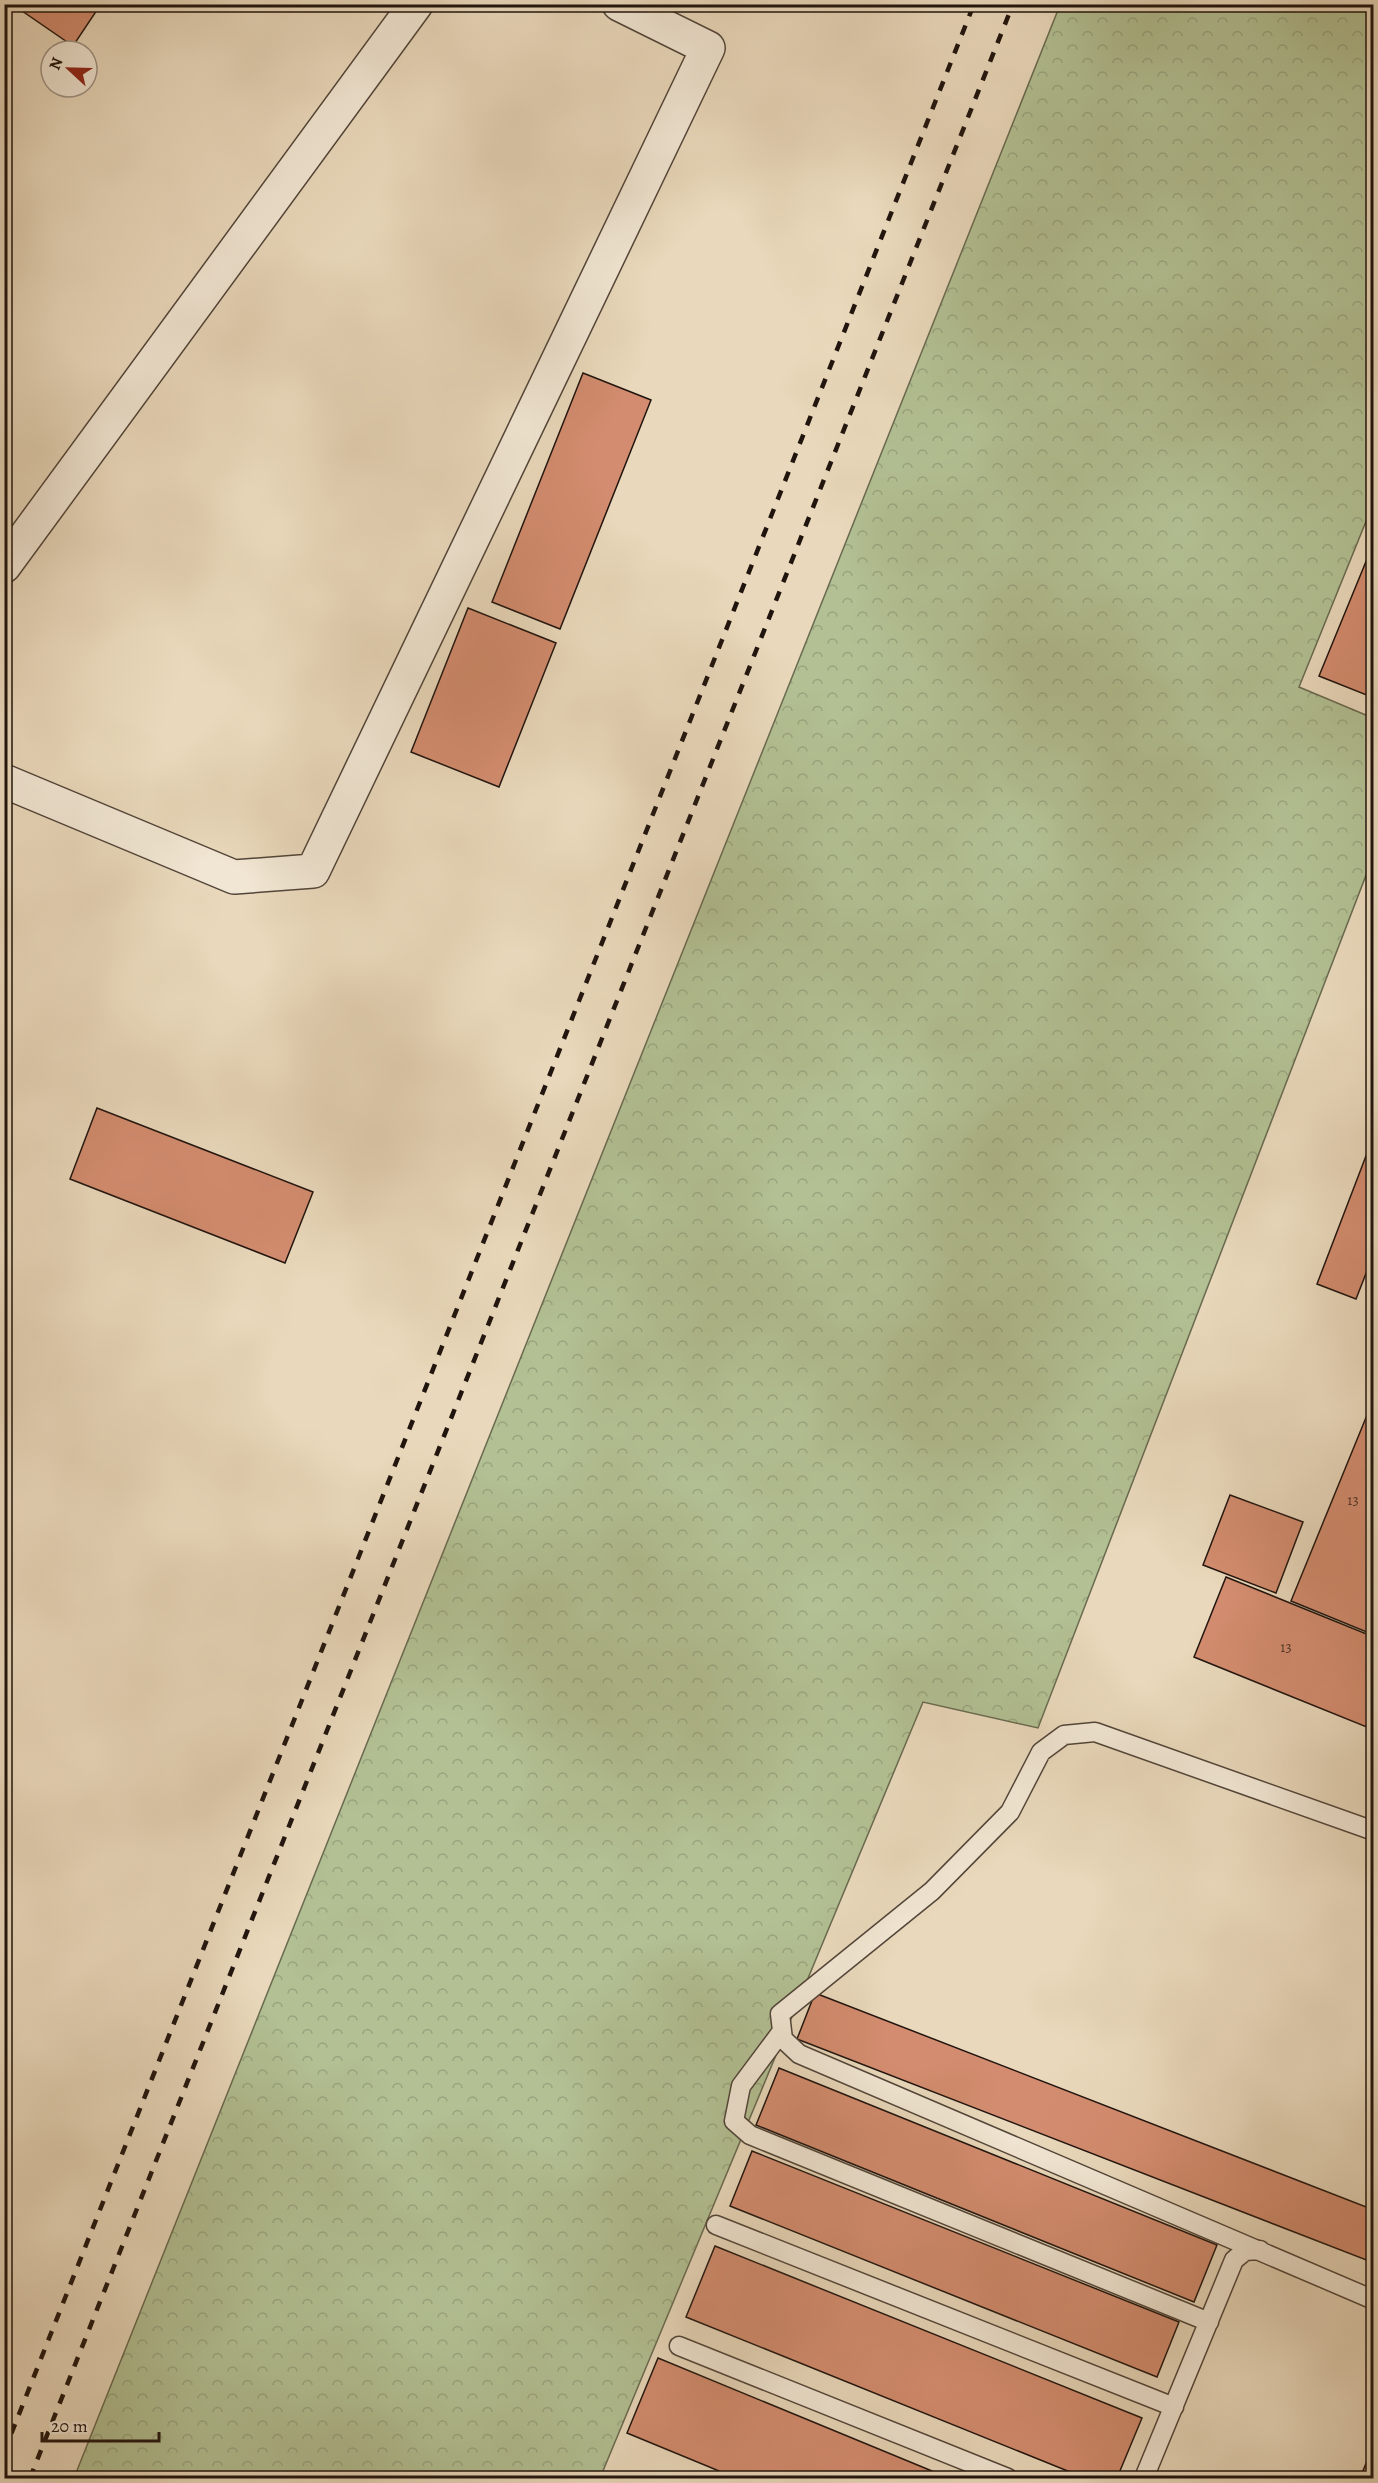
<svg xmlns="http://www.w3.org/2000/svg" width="1378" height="2483" font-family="Alegreya,serif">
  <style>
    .forest { fill: url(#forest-crowns); stroke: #696a50; stroke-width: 1.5 }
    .building { fill: #d38c6f; stroke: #20140e; stroke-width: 1.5 }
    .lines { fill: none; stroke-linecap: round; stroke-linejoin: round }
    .service-casing { stroke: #524539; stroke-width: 21 }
    .minor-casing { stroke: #524539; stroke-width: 36 }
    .service { stroke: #f1e6d3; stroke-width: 18 }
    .minor { stroke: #f1e6d3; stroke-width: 33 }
    .rail { stroke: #20140e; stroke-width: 4.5; stroke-dasharray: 10 10; stroke-linecap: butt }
    .labels { text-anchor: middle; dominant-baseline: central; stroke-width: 4.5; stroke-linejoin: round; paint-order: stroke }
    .number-label { font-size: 15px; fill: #4d3226 }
  </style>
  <defs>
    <pattern id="forest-crowns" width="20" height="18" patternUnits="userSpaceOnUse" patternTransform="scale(1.5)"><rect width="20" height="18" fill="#b2c093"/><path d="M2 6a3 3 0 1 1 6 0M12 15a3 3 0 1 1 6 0" fill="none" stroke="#99a47e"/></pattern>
  </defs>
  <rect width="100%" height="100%" fill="#e9d8bb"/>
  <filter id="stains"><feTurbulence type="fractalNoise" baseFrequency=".00333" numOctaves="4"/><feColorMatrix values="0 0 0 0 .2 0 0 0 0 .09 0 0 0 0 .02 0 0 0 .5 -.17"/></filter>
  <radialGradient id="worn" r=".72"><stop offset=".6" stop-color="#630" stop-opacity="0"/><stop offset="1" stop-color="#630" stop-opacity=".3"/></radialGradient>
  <path class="forest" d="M1060,5H1373V504L1299,687L1373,718V857L1038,1728L923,1702L600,2478H74Z"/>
  <path class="building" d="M12,4H101L73,46Z
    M583,373L651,400L560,629L492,602Z
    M1374,542V698L1319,676Z
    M468,608L556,643L499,787L411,752Z
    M97,1108L313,1192L285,1263L70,1179Z
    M1374,1135V1253L1356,1299L1317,1284Z
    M1374,1398V1635L1291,1601Z
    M1230,1495L1303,1522L1276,1593L1203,1565Z
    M1226,1577L1374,1637V1730L1194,1657Z
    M815,1993L1374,2210V2263L797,2039Z
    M779,2068L1217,2245L1194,2302L756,2125Z
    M752,2151L1179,2322L1157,2377L730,2206Z
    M715,2246L1142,2418L1117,2478H1085L686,2317Z
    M658,2358L949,2478H736L627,2433Z
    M1374,2444V2478H1360Z"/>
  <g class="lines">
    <g class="service-casing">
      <path id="service" d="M1374,1831L1095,1732L1064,1735L1041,1752L1010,1812L932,1891L780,2014L783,2039L799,2054L1374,2300
        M782,2031L741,2086L734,2121L750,2135L1209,2322
        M716,2225L1174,2407
        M679,2346L1008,2478
        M1144,2478L1234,2260L1245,2251L1260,2250"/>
    </g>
    <g class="minor-casing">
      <path id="minor" d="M4,566L416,4
        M4,781L234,877L313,871L708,48L619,4"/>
    </g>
    <use href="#service" class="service"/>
    <use href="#minor" class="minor"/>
    <path class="rail" d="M4,2452L974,4
      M30,2478L1013,4"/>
  </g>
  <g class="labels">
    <g class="number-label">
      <text x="1353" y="1500">13</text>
      <text x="1286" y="1647">13</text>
    </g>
  </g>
  <rect width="1378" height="2483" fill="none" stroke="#e9d8bb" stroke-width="24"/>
  <rect x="6" y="6" width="1366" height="2471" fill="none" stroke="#20140e" stroke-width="3"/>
  <rect x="12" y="12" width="1354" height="2459" fill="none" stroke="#20140e" stroke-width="1.5"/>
  <g transform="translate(69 69) rotate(292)"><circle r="28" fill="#f1e6d3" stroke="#9d9284" stroke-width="1.5"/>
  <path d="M0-4.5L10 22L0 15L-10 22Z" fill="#8f2418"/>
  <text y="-9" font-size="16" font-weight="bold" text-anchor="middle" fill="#20140e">N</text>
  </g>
  <path d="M42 2432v9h117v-9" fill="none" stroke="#20140e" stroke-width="3"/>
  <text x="51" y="2432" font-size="18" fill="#20140e" stroke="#f1e6d3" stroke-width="4.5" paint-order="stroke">20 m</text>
  <rect width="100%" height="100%" filter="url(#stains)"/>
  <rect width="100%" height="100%" fill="url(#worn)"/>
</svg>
